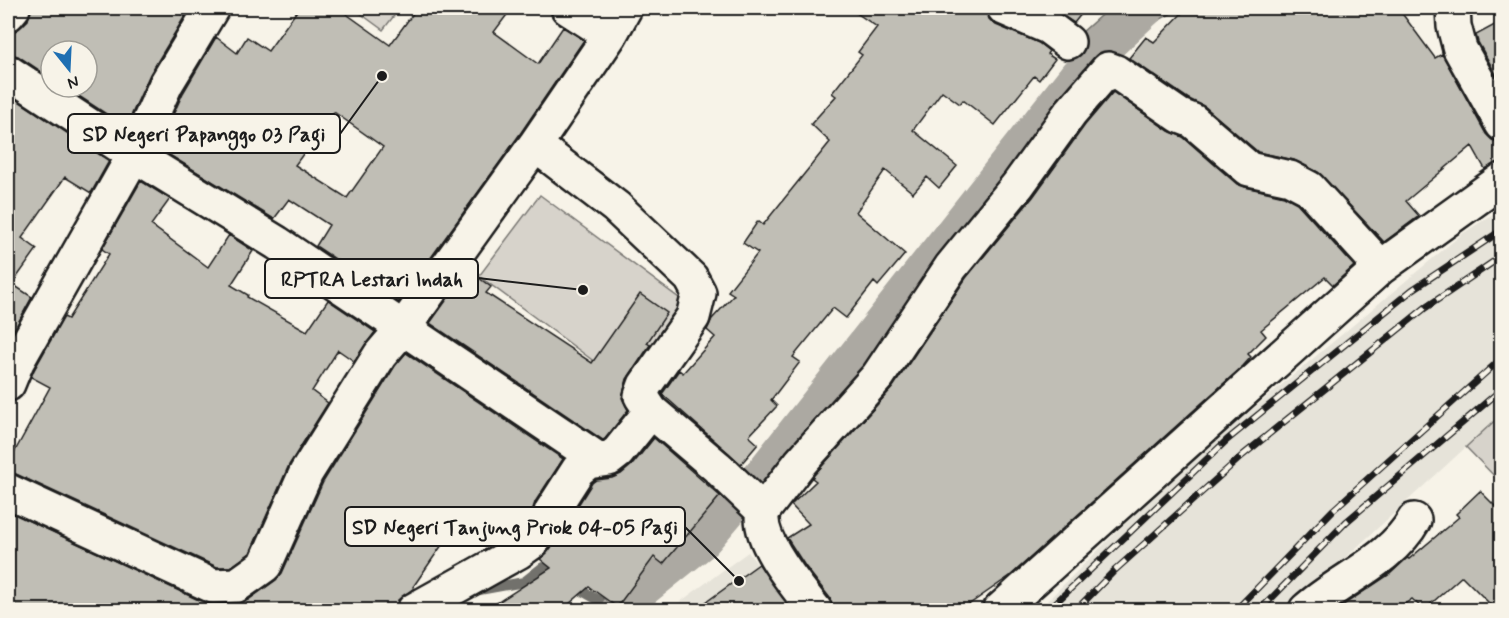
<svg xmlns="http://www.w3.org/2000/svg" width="1509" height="618" font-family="Mynerve,sans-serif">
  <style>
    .built { fill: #e6e3d9 }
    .green { fill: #d7d3cb; stroke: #7a7874; stroke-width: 1.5 }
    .water { fill: #aca9a2; stroke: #72716c; stroke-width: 1.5 }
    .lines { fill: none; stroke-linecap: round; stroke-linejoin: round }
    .stream { stroke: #72716c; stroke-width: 10 }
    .canal { stroke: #aca9a2; stroke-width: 34 }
    .building { fill: #c0beb5; stroke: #1c1c1c; stroke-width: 1.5; fill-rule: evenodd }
    .minor-casing { stroke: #1c1c1c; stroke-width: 38 }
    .minor { stroke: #f7f3e8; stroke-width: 33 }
    .rail-casing { stroke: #1c1c1c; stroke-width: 7 }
    .rail { stroke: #f7f3e8; stroke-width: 4.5; stroke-dasharray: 14; stroke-linecap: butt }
    .leader { fill: none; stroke: #1c1c1c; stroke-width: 2 }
    .callout-dot { fill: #1c1c1c; stroke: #f7f3e8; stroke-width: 2 }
    .callout { fill: #f7f3e8; stroke: #1c1c1c; stroke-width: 2 }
    .callout-label { font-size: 21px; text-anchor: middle; font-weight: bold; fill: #1c1c1c }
  </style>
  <rect width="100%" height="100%" fill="#f7f3e8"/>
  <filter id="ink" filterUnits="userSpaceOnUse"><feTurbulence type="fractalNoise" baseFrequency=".0167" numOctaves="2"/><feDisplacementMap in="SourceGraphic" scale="12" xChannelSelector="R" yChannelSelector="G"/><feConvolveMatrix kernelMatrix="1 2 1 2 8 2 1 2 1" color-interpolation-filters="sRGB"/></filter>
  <g filter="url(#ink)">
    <path class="built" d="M1501,209V415L1307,593L1291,610H1038L1174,475L1462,234Z
      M748,552L792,610H669Z"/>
    <path class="green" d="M353,8H400L383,30Z
      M540,195L687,304L626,385L479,276Z
      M1501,415V483L1466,447Z"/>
    <path class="water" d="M1109,8H1181L1159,20L1105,64L1071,42Z"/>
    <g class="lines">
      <path class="stream" d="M573,586L616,610
        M474,591L524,582L543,567L560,578"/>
      <path class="canal" d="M618,610L703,542L765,469L1077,74L1148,8"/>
    </g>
    <path class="building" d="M31,8H172L185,16L150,74L126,127L65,87H87V51H51V78L18,56L8,54V33L15,31L22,26L28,20Z
      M299,8H338L390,45L417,8H512L494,32L538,64L563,27L584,40L520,134L399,302L316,246L329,225L289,199L274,219L158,148L183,93L216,37L237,53L247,37L268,51ZM334,112L383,147L347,198L295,165Z
      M849,8H986L989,19L996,25L1039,43L1049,51L1047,54L1055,59L1039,80L1034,76L995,125L963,100L960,104L942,91L913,130L957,166L939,188L927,177L913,193L885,170L856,212L905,254L878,286L874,282L846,318L833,308L793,357L800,362L771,400L777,406L749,436L758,444L741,464L662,394L679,370L683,373L715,337L707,330L712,319L734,295L728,291L758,253L743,243L758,221L763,225L830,142L811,124L836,96L832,93L862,55L858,52L877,27Z
      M1050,8H1086L1074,23Z
      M1187,8H1398L1435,58L1442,54L1486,134L1492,140L1502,143V161L1485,169L1472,146L1406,201L1419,216L1384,242L1318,172L1294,160L1258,152L1205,107L1189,99L1129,58L1146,37L1154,42Z
      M1502,21V85L1478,42L1476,35Z
      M1113,92L1169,131L1183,137L1237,184L1245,187L1284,196L1297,203L1354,266L1333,285L1325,277L1261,330L1266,336L1248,354L1251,357L1243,366L1010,576L961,610H833L830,598L805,566L787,538L809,524L791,505L816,481L812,478L814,475L893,387L966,278L1033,197L1085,125Z
      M8,94L109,161L91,193L65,177L22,238L37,249L12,284L32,297L8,341Z
      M141,181L170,199L151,225L208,267L229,235L252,250L253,251L231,285L248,295L247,297L307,331L328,300L375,332L354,361L338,350L312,391L328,403L289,465L250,553L231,567H217L16,474L8,472V447L15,451L50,387L31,377L34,370L64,317L68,319L109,254L102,249Z
      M468,270L491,287L486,293L592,363L640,294L667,313L647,343L650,345L627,379L622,398L628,410L605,439L603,440L430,323Z
      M406,353L563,459L535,502L533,510L519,528L508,536L481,515L477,519L466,510L413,587L414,588L398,600L395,610H8V511L205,603L214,605L238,604L248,600L276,580L282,573L323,482L395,366Z
      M654,438L720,496L663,564L654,557L617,607L589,587L562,610H486L551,568L540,559L547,553L566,528L570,518L592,483L596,480L612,478L621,474L633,464Z
      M1480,491L1502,513V610H1496L1462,576L1424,610L1412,599L1396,610H1336L1390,574L1407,558L1409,559L1459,517L1456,514Z
      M759,564L792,610H695Z"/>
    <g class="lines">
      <g class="minor-casing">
        <path id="minor" d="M568,8L610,35
          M1004,8L1048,27L1068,42
          M1453,8L1454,26L1460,49L1502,124
          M8,14L13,8
          M8,72L134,155L277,243L599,460
          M535,145L616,207L691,278L699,293L693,317L645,385L641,396L651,411L717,467L763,511
          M8,384L17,362L134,155L166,84L212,8
          M8,491L213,586L237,585L265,565L306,473L380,355L404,327L535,145L610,35L625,8
          M414,610L518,552L532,542L551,517V512L578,470L588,462L609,459L618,452L651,411
          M815,610C799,589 755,539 763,511L800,463L878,376L951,267L1018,185L1070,113L1108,69L1116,72L1180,116L1193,121L1249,169L1290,178L1309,188L1381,267
          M1000,610L1381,267L1502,180
          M1306,610C1340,579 1391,561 1414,520"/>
      </g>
      <use href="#minor" class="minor"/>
      <g class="rail-casing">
        <path id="rail" d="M1048,610L1227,440L1412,290L1502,230
          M1076,610L1113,572L1243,455L1425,308L1502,256
          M1236,610L1333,510L1502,358
          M1260,610L1346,522L1502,389"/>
      </g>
      <use href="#rail" class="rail"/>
    </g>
  </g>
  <path class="leader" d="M382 76L340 134M583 290L478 278M739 581L685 527"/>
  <g class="callout-dot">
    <circle cx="382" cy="76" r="6"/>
    <circle cx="583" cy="290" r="6"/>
    <circle cx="739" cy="581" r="6"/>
  </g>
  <g class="callout">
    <rect x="68" y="114" width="272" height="39" rx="6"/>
    <rect x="265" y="259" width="213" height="39" rx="6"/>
    <rect x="345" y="507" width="340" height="39" rx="6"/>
  </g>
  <g class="callout-label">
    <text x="204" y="141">SD Negeri Papanggo 03 Pagi</text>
    <text x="372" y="286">RPTRA Lestari Indah</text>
    <text x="515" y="534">SD Negeri Tanjung Priok 04-05 Pagi</text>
  </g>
  <rect width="1509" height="618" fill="none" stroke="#f7f3e8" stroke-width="30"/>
  <rect x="15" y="15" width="1479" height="588" fill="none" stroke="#1c1c1c" stroke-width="2" filter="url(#ink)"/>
  <g transform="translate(69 69) rotate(162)"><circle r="28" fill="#f7f3e8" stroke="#9f9d96" stroke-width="1.5"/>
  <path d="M0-4.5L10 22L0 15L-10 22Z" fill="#1f6fb2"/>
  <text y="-9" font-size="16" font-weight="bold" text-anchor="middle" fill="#1c1c1c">N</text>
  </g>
</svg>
